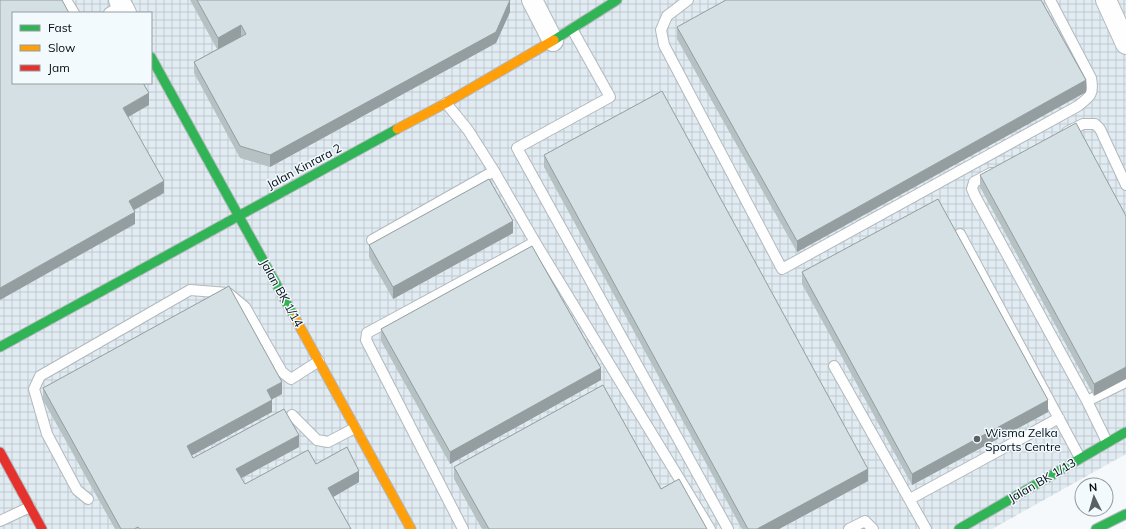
<svg xmlns="http://www.w3.org/2000/svg" width="1126" height="529" font-family="Mulish,sans-serif">
  <style>
    .industrial { fill: url(#industrial-grid); fill-rule: evenodd }
    .lines { fill: none; stroke-linecap: round; stroke-linejoin: round }
    .lane-casing { stroke: #b2b9be; stroke-width: 12 }
    .street-casing { stroke: #b2b9be; stroke-width: 22 }
    .fast-casing { stroke: #b2b9be; stroke-width: 11 }
    .slow-casing { stroke: #b2b9be; stroke-width: 11 }
    .jam-casing { stroke: #b2b9be; stroke-width: 11 }
    .lane { stroke: #fefefe; stroke-width: 10 }
    .street { stroke: #fefefe; stroke-width: 20 }
    .fast { stroke: #30b455; stroke-width: 9 }
    .slow { stroke: #ff9f0a; stroke-width: 9 }
    .jam { stroke: #e5322d; stroke-width: 9 }
    .wall { fill: #b6c1c3 }
    .shaded-wall { fill: #949d9f }
    .building { fill: #d4e0e3; stroke: #949d9f }
    .poi-dot { fill: #596066; stroke: #f3fafe; stroke-width: 1.5 }
    .labels { text-anchor: middle; dominant-baseline: central; stroke-width: 3; stroke-linejoin: round; paint-order: stroke }
    .street-label { font-size: 12px; fill: #040e15; stroke: #f3fafe }
    .poi-label { font-size: 12px; fill: #040e15; stroke: #f3fafe; text-anchor: start }
  </style>
  <defs>
    <pattern id="industrial-grid" width="8" height="8" patternUnits="userSpaceOnUse"><rect width="8" height="8" fill="#e1ecf2"/><path d="M0 4h8M4 0v8" fill="none" stroke="#bfc9cf"/></pattern>
  </defs>
  <rect width="100%" height="100%" fill="#f6f9fb"/>
  <path class="industrial" d="M0,0H1126V454L992,529H0ZM13,13H151V83H13Z"/>
  <g class="lines">
    <g class="lane-casing">
      <path id="lane" d="M66,0L74,13
        M688,0L667,16L661,30L664,45L782,269L1078,106C1091,96 1094,94 1091,78L1050,0
        M109,13L124,4
        M572,29L610,97L517,148L728,529
        M446,103L468,130L494,171L535,242L710,529
        M1067,132L1083,124H1095L1100,129L1126,185
        M991,173L974,182L972,189L975,196L1087,401
        M960,234L1080,458
        M372,240L494,171
        M834,366L926,529
        M292,415L317,440L328,442L355,428
        M1107,442L1087,401L1126,382
        M88,499L77,490L47,434L34,389L40,376L190,290L228,293L245,307L282,372L291,379L319,361
        M910,499L1059,418
        M0,521L30,507
        M463,529L366,340L367,333L535,242
        M849,529L865,521L873,529"/>
    </g>
    <g class="street-casing">
      <path id="street" d="M119,0L126,13
        M532,0L553,41
        M1106,0L1126,44"/>
    </g>
    <g class="fast-casing">
      <path id="fast" d="M554,40L617,0
        M151,57L295,318
        M0,347L397,129
        M959,529L1126,432
        M1096,529L1126,514"/>
    </g>
    <g class="slow-casing">
      <path id="slow" d="M397,129L446,103L554,40
        M295,318L411,529"/>
    </g>
    <g class="jam-casing">
      <path id="jam" d="M0,452L42,529"/>
    </g>
    <use href="#lane" class="lane"/>
    <use href="#street" class="street"/>
    <use href="#fast" class="fast"/>
    <use href="#slow" class="slow"/>
    <use href="#jam" class="jam"/>
  </g>
  <path class="wall" d="M190,0H510V12L496,43L270,167L240,158L194,73V62L217,49Z
    M677,27L1086,92L797,252L677,39Z
    M544,155L868,481L779,529H742L544,167Z
    M980,175L1126,216L1094,396L980,187Z
    M513,233L393,299L369,257V245Z
    M802,272L1048,412L912,485L802,284Z
    M381,329L601,380L450,464L381,341Z
    M43,388L282,394L272,399V412L192,455L193,458L299,447L241,478L245,484L316,464L359,482L333,497L351,529H115L43,400Z
    M454,467L661,489L707,529H482L454,479Z"/>
  <path class="shaded-wall" d="M510,0V12L496,43L270,167V155Z
    M241,25V37L218,50V38Z
    M1086,80V92L797,252V241Z
    M149,93V105L123,120V108Z
    M164,181V193L129,213V201Z
    M135,212V224L0,300V288Z
    M513,221V233L393,299V287Z
    M1126,367V379L1094,396V384Z
    M601,368V380L450,464V452Z
    M282,382V394L267,402V390Z
    M272,400V412L187,458V446Z
    M1048,400V412L912,485V474Z
    M299,435V447L236,481V469Z
    M868,469V481L779,529H757Z
    M359,471V482L328,500V488Z"/>
  <path class="building" d="M0,0H62L69,13H13V83H143L149,93L123,108L164,181L129,201L135,212L0,288Z
    M197,0H510L496,32L270,155L240,146L194,62L246,34L241,25L218,38Z
    M726,0H1041L1086,80L797,241L677,27Z
    M662,91L868,469L757,529H748L544,155Z
    M1076,123L1126,216V367L1094,384L980,175Z
    M489,179L513,221L393,287L369,245Z
    M938,199L1048,400L912,474L802,272Z
    M532,246L601,368L450,452L381,329Z
    M229,286L282,382L267,390L272,400L187,446L193,458L284,409L299,435L236,469L245,484L308,450L316,464L347,447L359,471L328,488L351,529H140L138,527L134,529H121L43,388Z
    M603,385L661,489L679,479L707,529H489L454,467Z"/>
  <circle class="poi-dot" cx="977" cy="439" r="4"/>
  <g class="labels">
    <g class="street-label">
      <text transform="translate(304 166) rotate(-28)">Jalan Kinrara 2</text>
      <text transform="translate(282 293) rotate(61)">Jalan BK 1/14</text>
      <text transform="translate(1042 480) rotate(-30)">Jalan BK 1/13</text>
    </g>
    <g class="poi-label">
      <text x="985" y="432">Wisma Zelka<tspan x="985" dy="14">Sports Centre</tspan></text>
    </g>
  </g>
  <rect x="12" y="12" width="140" height="72" fill="#f3fafe" stroke="#939ca1"/>
  <rect x="20" y="25" width="20" height="6" fill="#30b455" stroke="#939ca1"/>
  <text x="48" y="32" font-size="12" fill="#040e15">Fast</text>
  <rect x="20" y="45" width="20" height="6" fill="#ff9f0a" stroke="#939ca1"/>
  <text x="48" y="52" font-size="12" fill="#040e15">Slow</text>
  <rect x="20" y="65" width="20" height="6" fill="#e5322d" stroke="#939ca1"/>
  <text x="48" y="72" font-size="12" fill="#040e15">Jam</text>
  <g transform="translate(1094 497) rotate(355)"><circle r="19" fill="#f3fafe" stroke="#939ca1"/>
  <path d="M0-3L7 15L0 10L-7 15Z" fill="#596066"/>
  <text y="-6" font-size="11" font-weight="bold" text-anchor="middle" fill="#040e15">N</text>
  </g>
</svg>
